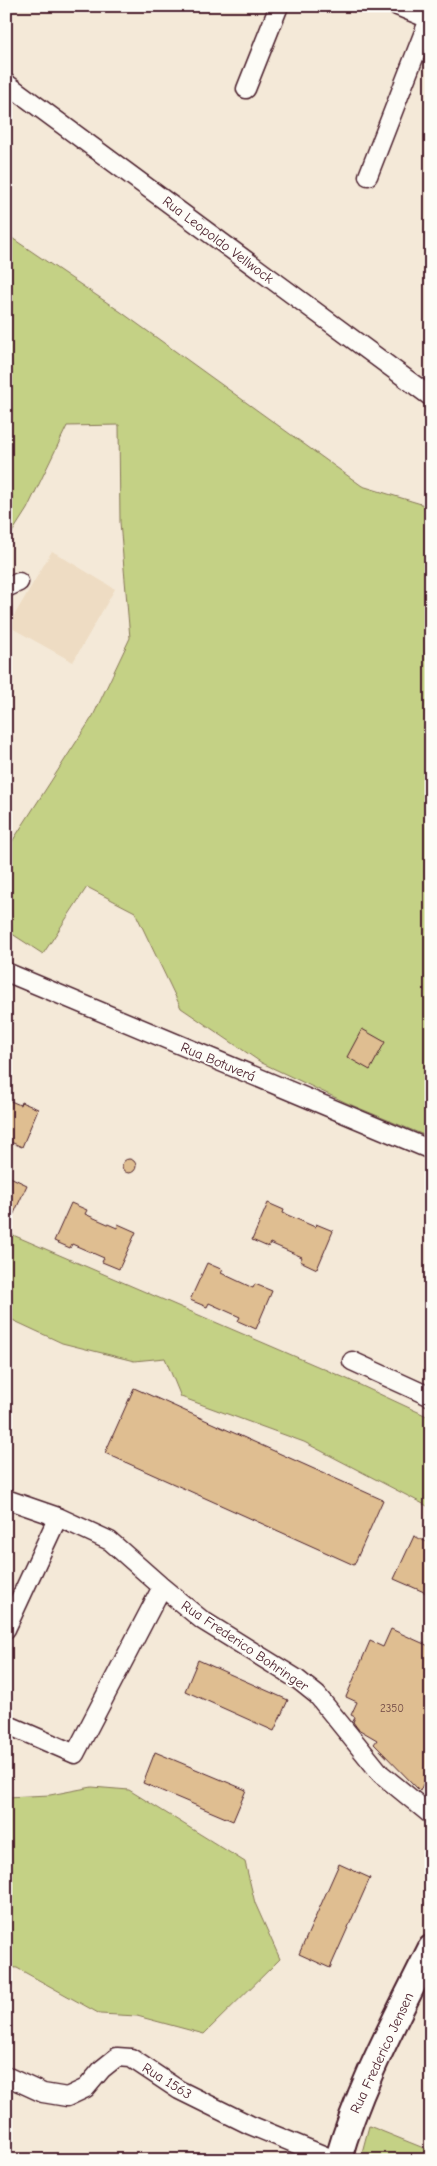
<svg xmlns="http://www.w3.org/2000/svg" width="437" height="2166" font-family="'Comic Neue',sans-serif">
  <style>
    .built { fill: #eedcc3 }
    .green { fill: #c4d185; stroke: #877858 }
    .building { fill: #dfbe91; stroke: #4a1f2b }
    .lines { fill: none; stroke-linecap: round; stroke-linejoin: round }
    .street-casing { stroke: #4a1f2b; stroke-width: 21 }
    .secondary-casing { stroke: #4a1f2b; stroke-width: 29 }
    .street { stroke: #fdfcf7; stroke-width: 18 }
    .secondary { stroke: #fdfcf7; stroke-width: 25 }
    .labels { text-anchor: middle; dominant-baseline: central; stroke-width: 4; stroke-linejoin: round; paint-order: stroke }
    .number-label { font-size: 11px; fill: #6f4744 }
    .street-label { font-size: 14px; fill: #4a1f2b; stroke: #fdfcf7 }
  </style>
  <rect width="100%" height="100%" fill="#f4e9d8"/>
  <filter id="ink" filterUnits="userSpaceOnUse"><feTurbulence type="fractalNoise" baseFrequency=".02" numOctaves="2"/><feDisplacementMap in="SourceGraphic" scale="10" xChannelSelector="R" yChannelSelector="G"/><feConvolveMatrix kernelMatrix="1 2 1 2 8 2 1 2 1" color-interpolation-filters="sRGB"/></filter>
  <g filter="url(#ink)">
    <path class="built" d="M52,551L115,589L73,662L8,626Z"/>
    <path class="green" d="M6,234L121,312L362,486L431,507V1138L349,1104L262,1063L181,1008L135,912L87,887L43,954L6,930V851L93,716L130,638L120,522L119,425L67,426L27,509L6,542Z
      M6,1232L345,1378L431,1418V1508L304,1442L181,1397L165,1358L134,1361L62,1343L6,1317Z
      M92,1787L129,1790L245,1862L255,1903L280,1959L204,2034L137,2016L100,2014L17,1968L6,1967V1797L50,1795Z
      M369,2126L431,2151V2160H360Z"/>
    <path class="building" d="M362,1029L385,1042L370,1070L347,1057Z
      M6,1099L20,1105L21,1102L38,1109L22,1147L6,1140Z
      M122 1166a7 7 0 1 1 14 0a7 7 0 1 1-14 0Z
      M10,1177L27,1185L6,1231V1186Z
      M71,1203L87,1210L85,1214L117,1228L118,1224L136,1232L119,1269L102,1262L104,1258L72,1244L70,1248L54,1241Z
      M268,1203L284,1210L283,1213L315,1227L316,1224L333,1231L317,1269L300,1261L302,1257L270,1243L268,1247L252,1240Z
      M207,1263L223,1270L221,1273L253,1288L255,1284L272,1291L256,1329L238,1321L240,1317L209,1303L207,1307L190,1300Z
      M134,1388L383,1500L354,1565L105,1453Z
      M414,1536L431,1544V1595L394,1579Z
      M391,1629L431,1647V1766L420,1791L374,1744L377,1740L358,1729L353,1722L355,1717L351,1715L357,1702L346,1697L370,1641L383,1647Z
      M198,1660L288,1700L274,1731L185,1691Z
      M155,1752L246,1790L233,1821L143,1783Z
      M339,1864L370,1878L330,1968L299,1954Z"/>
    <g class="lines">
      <g class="street-casing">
        <path id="street" d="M397,6L431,20
          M6,83L431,397
          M246,89L279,6
          M368,176L429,19
          M6,588L19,582
          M6,972L431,1150
          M352,1361L431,1397
          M6,1499L58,1517L110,1541L162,1587L202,1620L297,1679L317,1695L381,1774L431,1815
          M6,1629L58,1517
          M6,1724L75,1754L162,1587
          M6,2076L43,2093L67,2097L86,2088L102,2069L117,2057L131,2058L179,2090L250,2125L335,2160"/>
      </g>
      <g class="secondary-casing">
        <path id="secondary" d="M338,2160C359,2086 397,2017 431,1948"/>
      </g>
      <use href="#street" class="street"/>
      <use href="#secondary" class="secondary"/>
    </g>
  </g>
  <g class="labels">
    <g class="number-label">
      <text x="392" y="1708">2350</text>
    </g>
    <g class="street-label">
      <text transform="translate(218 240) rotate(37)">Rua Leopoldo Vellwock</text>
      <text transform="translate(218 1062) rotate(23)">Rua Botuverá</text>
      <text transform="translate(245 1646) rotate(34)">Rua Frederico Bohringer</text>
      <text transform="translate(382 2053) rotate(-65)">Rua Frederico Jensen</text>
      <text transform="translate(167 2081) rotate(32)">Rua 1563</text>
    </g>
  </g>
  <rect width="437" height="2166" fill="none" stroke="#fdfcf7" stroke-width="25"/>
  <rect x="12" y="12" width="412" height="2141" fill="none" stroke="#4a1f2b" stroke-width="2" filter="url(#ink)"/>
</svg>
